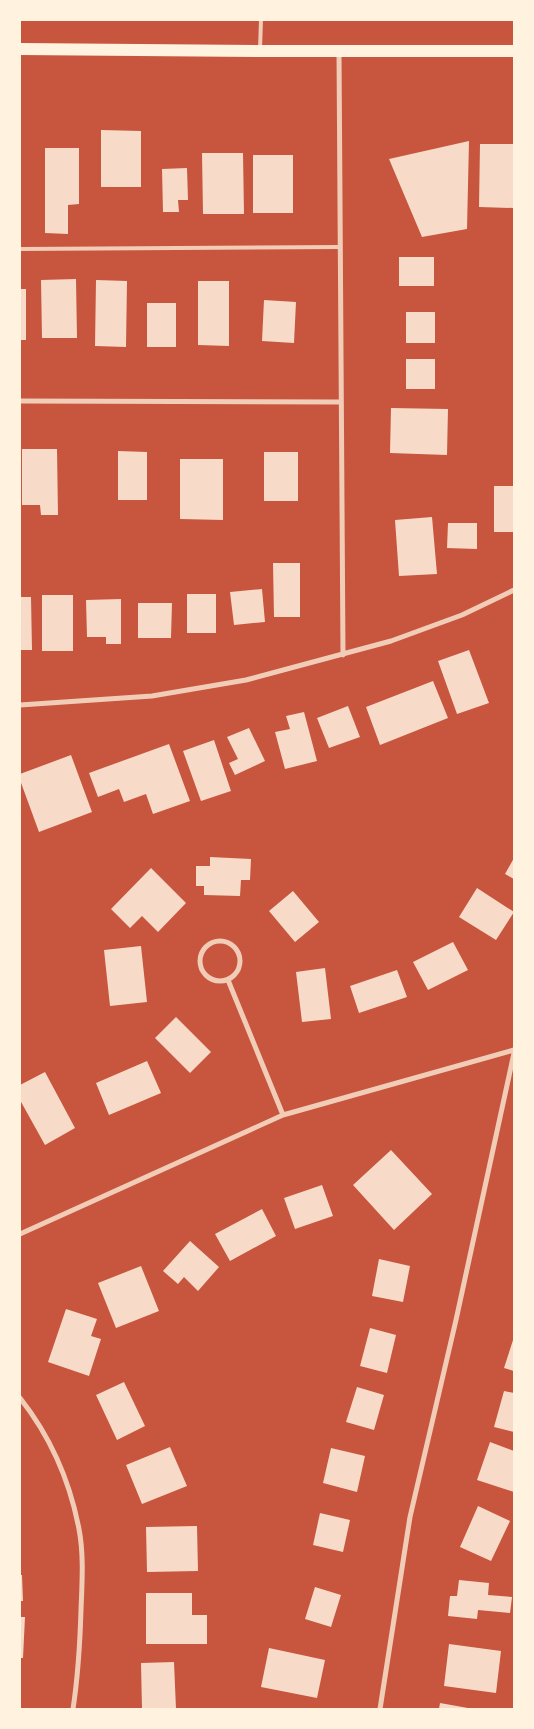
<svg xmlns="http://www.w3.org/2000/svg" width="534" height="1729" font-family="'Sofia Sans Condensed',sans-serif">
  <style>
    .building { fill: #f7dbc8 }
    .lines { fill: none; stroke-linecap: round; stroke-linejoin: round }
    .service { stroke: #f1ccb7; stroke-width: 4 }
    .minor { stroke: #f1ccb7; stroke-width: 5 }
    .primary { stroke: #fff3e0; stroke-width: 12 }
  </style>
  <rect width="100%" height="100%" fill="#c8553d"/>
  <path class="building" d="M101,130L141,131V187H101Z
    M469,141L467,229L422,237L389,159Z
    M480,144H514V208L479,207Z
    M45,148H79V204L68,205V234L45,233Z
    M202,153H243L244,214H203Z
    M253,155H293V213H253Z
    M187,168L188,200H178L179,212H163L162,169Z
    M399,257H434V286H399Z
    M76,279L77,338H42L41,280Z
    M96,280L127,281L126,347L95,346Z
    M198,281H229V346L198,345Z
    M20,289H26V340H20Z
    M264,300L296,302L294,343L262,341Z
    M147,303H176V347H147Z
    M406,312H435V343H406Z
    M406,359H435V389H406Z
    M391,408L448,409L447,455L390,453Z
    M22,449H57L58,515H41L40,505H22Z
    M118,451L147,452V500H118Z
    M264,452H298V501H264Z
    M180,459H223V520L180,519Z
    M494,486H514V532H494Z
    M432,517L437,574L399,576L395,520Z
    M448,523H477V549L447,548Z
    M273,563H300V617H274Z
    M262,589L265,622L234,625L230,592Z
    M187,594H216V633H187Z
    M42,595H73V651H42Z
    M20,597H31L32,650H20Z
    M121,599V644H106V637H87L86,600Z
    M138,603H172L171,638H138Z
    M469,650L489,703L457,714L438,661Z
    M433,681L448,718L380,745L366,707Z
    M348,706L360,737L329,748L317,718Z
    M304,712L317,761L285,769L275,732L290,729L286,716Z
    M249,728L265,761L235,775L229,763L238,759L227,737Z
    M214,740L231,791L201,801L183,751Z
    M169,744L190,801L153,814L146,794L124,802L119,789L98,797L89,773Z
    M71,755L92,812L39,832L20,780V774Z
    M210,857L251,859L250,880H241L240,896L204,895V886H196V866H210Z
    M514,858V879L505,874Z
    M151,868L186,903L158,932L142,916L130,928L111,909Z
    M477,888L514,912L496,940L459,917Z
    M293,891L319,922L295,942L269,911Z
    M453,942L468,970L428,990L413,962Z
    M141,946L147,1002L110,1006L104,950Z
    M325,968L331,1019L302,1022L296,972Z
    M397,970L407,997L359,1013L350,986Z
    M176,1017L211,1052L190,1073L155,1038Z
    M147,1061L161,1093L109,1115L96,1083Z
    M45,1072L75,1128L45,1145L20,1100V1085Z
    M391,1150L432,1194L394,1230L353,1185Z
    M322,1185L333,1216L295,1229L284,1198Z
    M262,1209L276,1236L230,1261L215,1234Z
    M190,1241L219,1267L198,1291L184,1277L178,1284L163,1271Z
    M379,1259L410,1266L403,1302L372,1296Z
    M141,1266L159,1311L116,1328L98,1283Z
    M66,1309L97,1319L91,1336L101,1339L89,1376L48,1362Z
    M370,1328L396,1335L387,1373L360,1366Z
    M514,1337V1371L504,1368Z
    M124,1382L145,1426L117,1440L96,1395Z
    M357,1387L384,1395L374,1430L346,1422Z
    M504,1391L514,1393V1432L494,1427Z
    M490,1442L514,1451V1492L477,1480Z
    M170,1447L187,1486L142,1504L126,1465Z
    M331,1448L365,1456L357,1492L323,1483Z
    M478,1506L510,1521L491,1561L460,1547Z
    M320,1513L350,1520L343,1552L313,1545Z
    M197,1526L198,1571L147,1572L146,1527Z
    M20,1575H22L23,1601H20Z
    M459,1580L489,1583L488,1595L512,1597L510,1613L478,1610L477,1619L448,1616L450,1596H457Z
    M315,1587L341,1595L331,1627L305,1619Z
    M146,1593H192V1615H207V1644H146Z
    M20,1617H25L23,1658H20Z
    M449,1644L501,1651L496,1693L444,1686Z
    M269,1648L325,1660L317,1698L261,1687Z
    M174,1662L176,1709H142L141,1663Z
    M440,1703L468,1708V1709H439Z"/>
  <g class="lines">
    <path class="service" d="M260,49L261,20
      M20,249L340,247"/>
    <path class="minor" d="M339,51L343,655
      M20,401L341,402
      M20,705L152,696L246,680L391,641L462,615L514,590
      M200 961a20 20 0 1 1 40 0a20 20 0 1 1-40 0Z
      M228,980L283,1115
      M20,1234L283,1115L514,1050
      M20,1398C50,1436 70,1482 79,1529C84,1555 82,1583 81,1610C80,1643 78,1676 73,1709
      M380,1709L410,1517L456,1320L514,1053"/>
    <path class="primary" d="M20,49L260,51H514"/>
  </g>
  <rect width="534" height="1729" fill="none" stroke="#fff3e0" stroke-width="42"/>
</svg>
